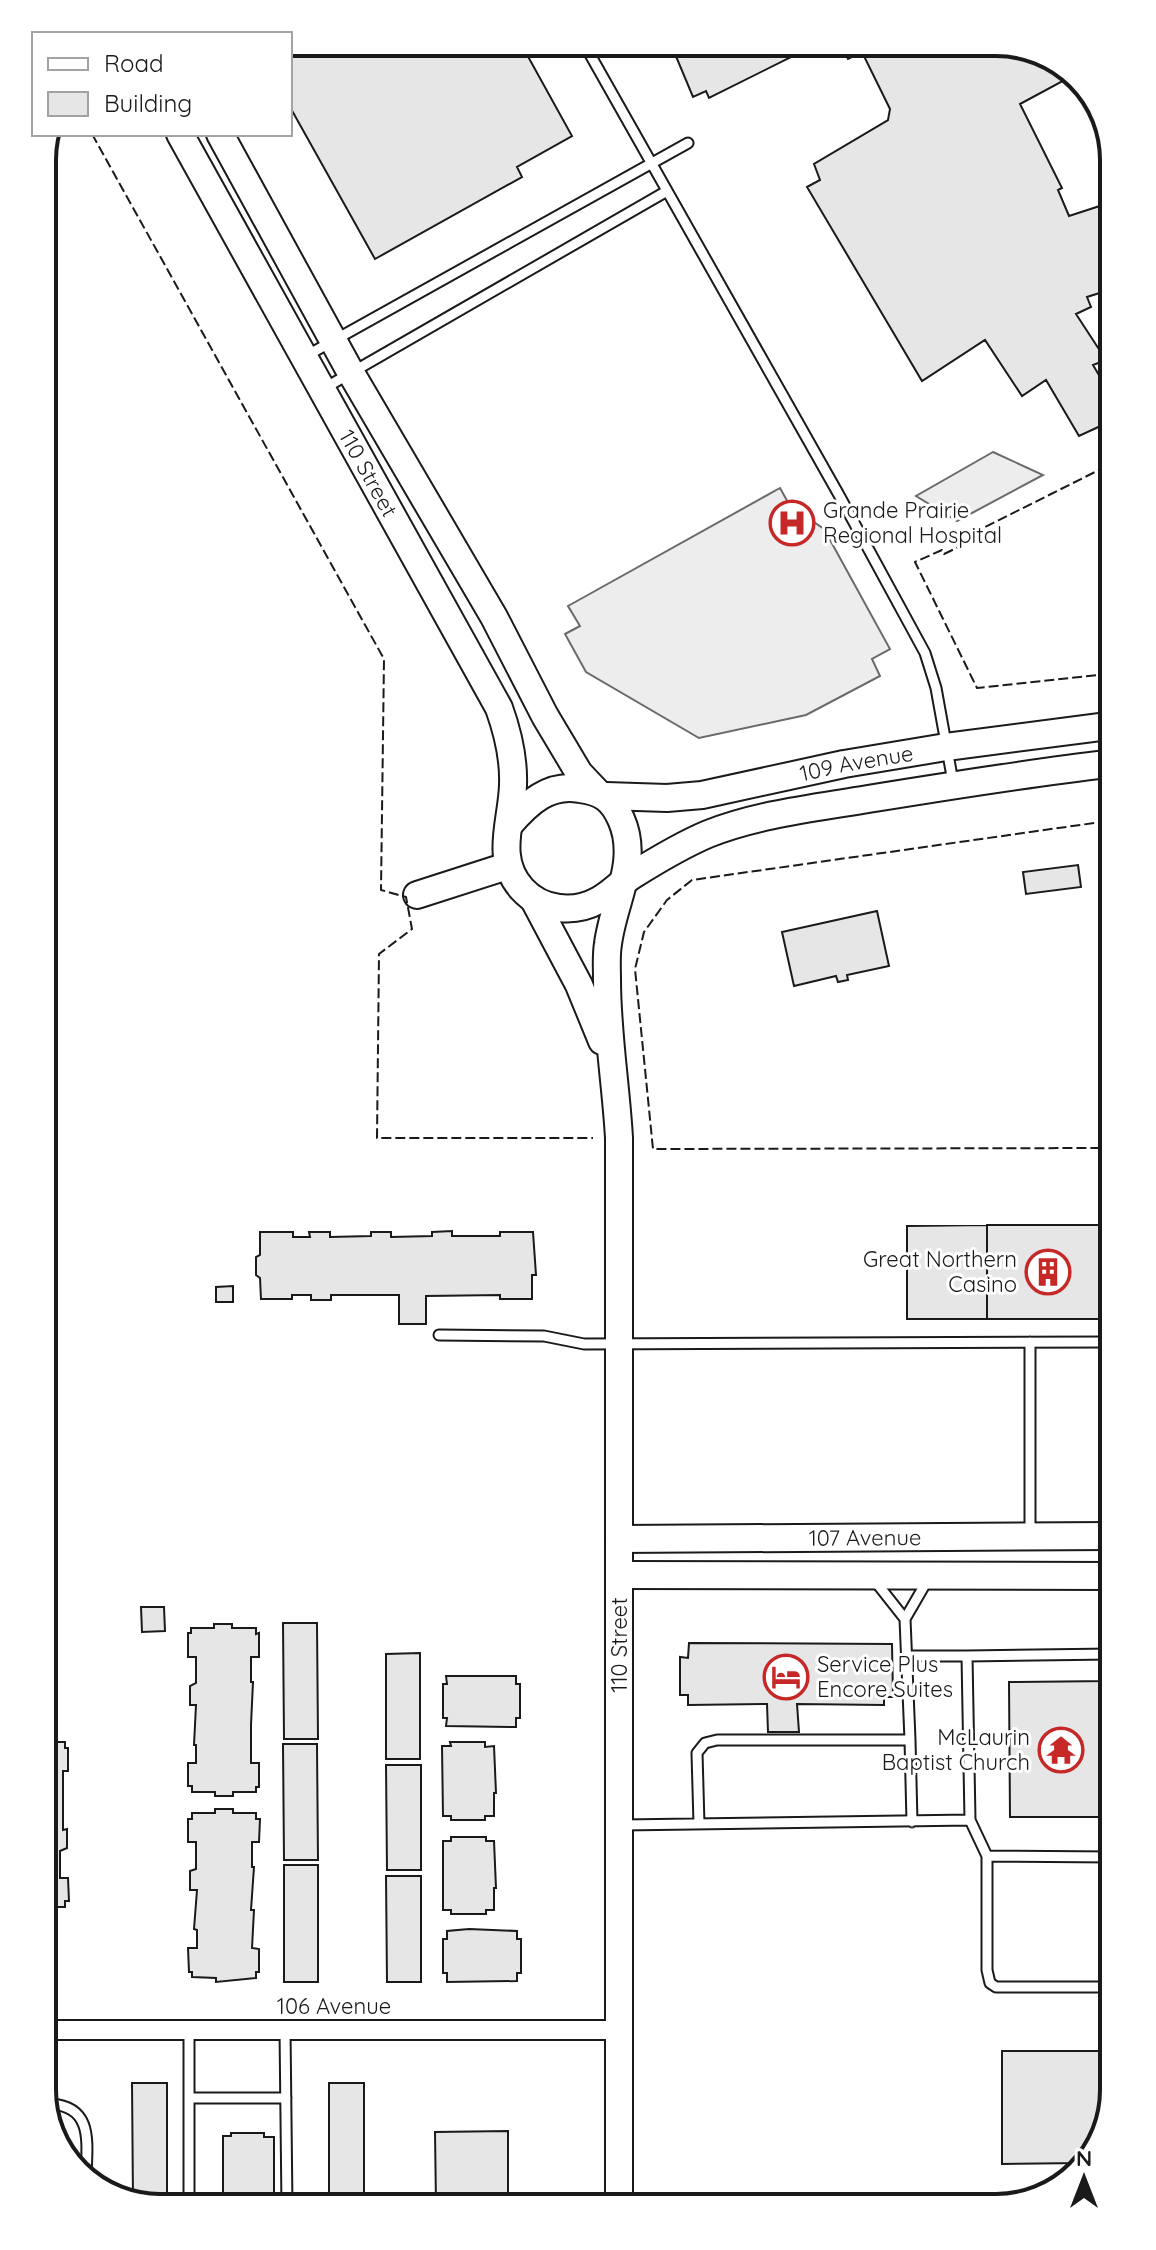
<svg xmlns="http://www.w3.org/2000/svg" width="1156" height="2250" font-family="Quicksand,sans-serif">
  <style>
    .parking { fill: #ededed; stroke: #6a6a6a; stroke-width: 2 }
    .building { fill: #e6e6e6; stroke: #1a1a1a; stroke-width: 2 }
    .lines { fill: none; stroke-linecap: round; stroke-linejoin: round }
    .lane-casing { stroke: #1a1a1a; stroke-width: 13 }
    .street-casing { stroke: #1a1a1a; stroke-width: 22 }
    .secondary-casing { stroke: #1a1a1a; stroke-width: 30 }
    .lane { stroke: #fff; stroke-width: 9 }
    .street { stroke: #fff; stroke-width: 18 }
    .secondary { stroke: #fff; stroke-width: 26 }
    .fence { stroke: #1a1a1a; stroke-width: 2; stroke-dasharray: 10 4; stroke-linecap: butt }
    .labels { text-anchor: middle; dominant-baseline: central; stroke-width: 6; stroke-linejoin: round; paint-order: stroke }
    .street-label { font-size: 22px; fill: #1a1a1a; stroke: #fff }
    .poi-label { font-size: 22px; fill: #1a1a1a; stroke: #fff; text-anchor: start }
    .rim { fill: none; stroke: #1a1a1a; stroke-width: 4 }
  </style>
  <rect width="100%" height="100%" fill="#fff"/>
  <path class="parking" d="M993,452L1043,475L957,521L916,496Z
    M780,488L790,506L824,529L890,649L872,659L880,676L806,715L699,738L586,672L565,634L580,626L568,606Z"/>
  <path class="building" d="M290,42H520L572,136L517,167L522,177L375,259L290,107Z
    M670,42H821L709,98L706,91L693,97Z
    M840,42H1004L1067,66L1074,75L1020,104L1062,188L1058,190L1069,216L1106,204V291L1087,297L1091,307L1076,314L1106,360L1093,365L1106,387L1107,423L1079,436L1046,380L1022,396L985,340L922,381L807,187L820,180L814,164L888,120L890,109L862,52L848,59Z
    M1078,865L1081,887L1026,894L1023,872Z
    M877,911L889,966L847,975L848,980L838,982L836,976L794,986L782,932Z
    M987,1225H1110L1111,1319H987Z
    M987,1225V1319H907V1226Z
    M452,1231V1236H500V1232H533L536,1275H532V1299H500V1295L426,1296V1324H399V1295H331V1300H311V1295H292V1299H261L260,1278L256,1275V1257L260,1255V1232H293V1237H310L309,1232H330V1237L371,1236V1232H391V1237L432,1236V1232Z
    M233,1286V1302H216V1287Z
    M141,1607H164L165,1631L142,1632Z
    M283,1623H317L318,1739H284Z
    M214,1624H232V1628H256V1634L259,1633V1657H251V1682H253L251,1725V1763H259V1787H256V1792H233V1796H215V1792H192V1786H188V1763H196V1745H194L196,1705H190V1686L196,1683V1657H188V1633H191V1628H214Z
    M689,1643L892,1644L893,1697H884V1705L797,1704L799,1732H768L767,1704L688,1705V1695H680V1657L688,1658Z
    M420,1653V1759H386V1654Z
    M1110,1660H1112L1113,1817H1010L1009,1682L1109,1681Z
    M446,1676H516V1684H520V1718H516V1727L446,1726L447,1718H443V1684H447Z
    M49,1742H65V1748H68V1771H63V1830L67,1829V1848L60,1851V1878H68L69,1901H65V1907H50Z
    M450,1742H485V1747L494,1746L496,1793H494V1816H485V1820H451V1816H443L442,1746H451Z
    M283,1744H317L318,1860H284Z
    M386,1765H421V1870H387Z
    M215,1809H233V1813H256V1819H260L259,1842H252V1867H254L251,1910H254L252,1948L259,1949V1972H256V1978L216,1982V1978L192,1977V1972H189L188,1948H197V1930L194,1929L197,1890H190V1871L196,1869V1842H188V1819H192V1813H215Z
    M451,1837H486V1841H494L496,1888H494V1910H486V1914H451V1910H443V1841H451Z
    M284,1865H318V1982H284Z
    M386,1876H421V1982H387Z
    M469,1929L517,1931V1939H521V1973H517V1981L447,1982V1973H443V1939H447V1931Z
    M1002,2051H1114V2090L1094,2156L1084,2163L1002,2164Z
    M132,2083H167V2200H133Z
    M329,2083H364V2200H329Z
    M508,2131V2204L436,2205L435,2132Z
    M231,2133H264V2137H274V2206H223V2136H231Z"/>
  <g class="lines">
    <g class="lane-casing">
      <path id="lane" d="M583,42L839,495L925,653L936,688L953,782
        M306,356L688,143
        M323,389L667,191
        M439,1335L544,1336L584,1344L1111,1342
        M1030,1535V1342
        M875,1581L905,1619
        M906,1656H967L970,1820
        M967,1656L1112,1654
        M910,1740L905,1619L927,1581
        M699,1824L697,1753L705,1743L717,1740H910L912,1822
        M622,1825L970,1820L987,1856L1113,1857
        M987,1856V1970L990,1983L996,1987H1114
        M189,2030V2207
        M285,2030L287,2206
        M189,2098H286
        M51,2104C96,2107 86,2147 86,2181"/>
    </g>
    <g class="street-casing">
      <path id="street" d="M50,2030H617"/>
    </g>
    <g class="secondary-casing">
      <g id="secondary">
        <path id="s1" d="M180,134L499,708C508,733 514,758 513,785C512,822 494,858 522,889C542,911 574,914 599,900C612,893 621,882 633,875C657,860 682,845 708,834C758,814 815,808 868,799C948,786 1028,773 1108,764"/>
        <path d="M220,134L351,373L494,617L545,716L579,773L596,791"/>
        <path id="s2" d="M606,796L667,798L702,795L844,764L946,747L1108,726"/>
        <path d="M509,825C528,803 549,783 580,789C602,792 612,799 621,819C640,861 613,902 608,944C606,955 607,968 607,980C607,1033 616,1085 619,1138V2203"/>
        <path d="M417,895L507,866"/>
        <path d="M534,900L579,985L602,1041"/>
        <path id="s3" d="M619,1539L1112,1536"/>
        <path d="M619,1575L1112,1576"/>
      </g>
    </g>
    <use href="#lane" class="lane"/>
    <use href="#street" class="street"/>
    <use href="#secondary" class="secondary"/>
    <path class="fence" d="M92,134L384,659L381,890L406,897L412,929L379,954L377,1138H593
      M1107,466L983,528L986,534L944,554L942,550L915,562L977,688L1108,674
      M1108,821L692,880L667,900L644,932L635,969L653,1149L1110,1148"/>
  </g>
  <defs>
    <g id="hospital-ring" transform="scale(2.3)"><circle r="9.5" fill="#fff" stroke="#c62828" stroke-width="1.5"/><path d="M-5-5h3v3.5h4V-5h3V5h-3V1.5h-4V5h-3Z" fill="#c62828"/></g>
    <g id="building-ring" transform="scale(2.3)"><circle r="9.5" fill="#fff" stroke="#c62828" stroke-width="1.5"/><path d="M-4-6H4V6H1V3H-1V6H-4ZM-2.5-4.3h1.7v1.8h-1.7ZM.8-4.3h1.7v1.8H.8ZM-2.5-1h1.7V.8h-1.7ZM.8-1h1.7V.8H.8Z" fill="#c62828"/></g>
    <g id="hotel-ring" transform="scale(2.3)"><circle r="9.5" fill="#fff" stroke="#c62828" stroke-width="1.5"/><path d="M-6-4.5h1.5V1H6V5H4.5V3h-9V5H-6ZM-4 0a1.8 1.8 0 1 1 3.6 0ZM.5 0V-2.5h3Q6-2.5 6 0Z" fill="#c62828"/></g>
    <g id="temple-ring" transform="scale(2.3)"><circle r="9.5" fill="#fff" stroke="#c62828" stroke-width="1.5"/><path d="M0-6L5-2H3V0L6.5 2.5H4V6H1.5V3h-3V6H-4V2.5H-6.5L-3 0V-2H-5Z" fill="#c62828"/></g>
  </defs>
  <g fill-rule="evenodd">
    <use href="#hospital-ring" x="792" y="523"/>
    <use href="#building-ring" x="1048" y="1272"/>
    <use href="#hotel-ring" x="786" y="1677"/>
    <use href="#temple-ring" x="1061" y="1750"/>
  </g>
  <g class="labels">
    <g class="street-label">
      <text stroke="none"><textPath href="#s1" startOffset="388">110 Street</textPath></text>
      <text stroke="none"><textPath href="#s2" startOffset="254">109 Avenue</textPath></text>
      <text stroke="none"><textPath href="#s3" startOffset="246">107 Avenue</textPath></text>
      <text transform="translate(619 1645) rotate(-90)">110 Street</text>
      <text x="334" y="2006">106 Avenue</text>
    </g>
    <g class="poi-label">
      <text x="823" y="510">Grande Prairie<tspan x="823" dy="25">Regional Hospital</tspan></text>
      <text x="1017" y="1259" text-anchor="end">Great Northern<tspan x="1017" dy="25">Casino</tspan></text>
      <text x="817" y="1664">Service Plus<tspan x="817" dy="25">Encore Suites</tspan></text>
      <text x="1030" y="1737" text-anchor="end">McLaurin<tspan x="1030" dy="25">Baptist Church</tspan></text>
    </g>
  </g>
  <path d="M0 0H1156V2250H0ZM160 56H996A104 104 0 0 1 1100 160V2090A104 104 0 0 1 996 2194H160A104 104 0 0 1 56 2090V160A104 104 0 0 1 160 56Z" fill="#fff" fill-rule="evenodd"/>
  <path class="rim" d="M160 56H996A104 104 0 0 1 1100 160V2090A104 104 0 0 1 996 2194H160A104 104 0 0 1 56 2090V160A104 104 0 0 1 160 56Z"/>
  <rect x="32" y="32" width="260" height="104" fill="#ffffff" stroke="#a3a3a3" stroke-width="2"/>
  <rect x="48" y="58" width="40" height="12" fill="#ffffff" stroke="#a3a3a3" stroke-width="2"/>
  <text x="104" y="72" font-size="24" fill="#1a1a1a">Road</text>
  <rect x="48" y="92" width="40" height="24" fill="#e6e6e6" stroke="#a3a3a3" stroke-width="2"/>
  <text x="104" y="112" font-size="24" fill="#1a1a1a">Building</text>
  <g transform="translate(1084 2178)" stroke="#ffffff" stroke-width="6" paint-order="stroke">
  <path d="M0-6L14 30L0 20L-14 30Z" fill="#1a1a1a"/>
  <text y="-12" font-size="22" font-weight="bold" text-anchor="middle" fill="#1a1a1a">N</text>
  </g>
</svg>
